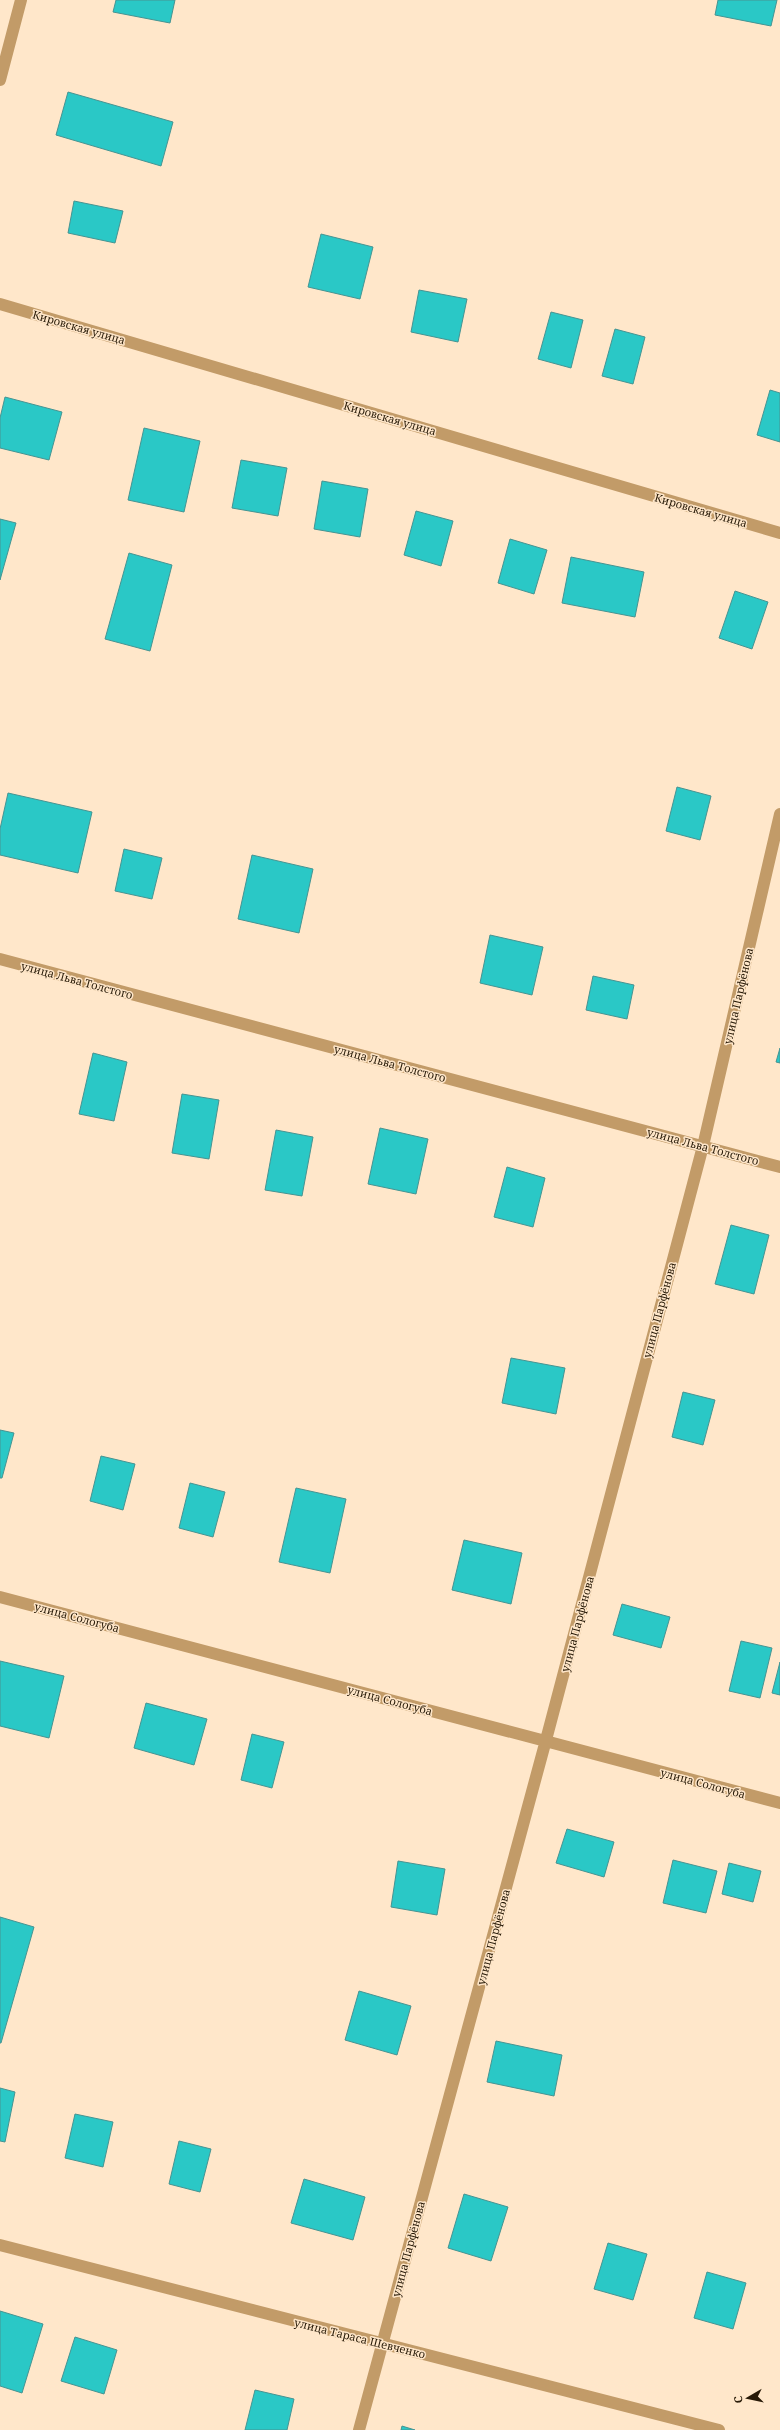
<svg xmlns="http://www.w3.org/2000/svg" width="780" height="2430" font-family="'Noto Serif',serif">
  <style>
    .building { fill: #2ac8c6; stroke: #469492 }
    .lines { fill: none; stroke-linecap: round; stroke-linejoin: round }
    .minor { stroke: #c29b68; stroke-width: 12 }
    .labels { text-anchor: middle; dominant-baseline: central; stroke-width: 3; stroke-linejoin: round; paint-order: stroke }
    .street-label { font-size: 11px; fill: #281a07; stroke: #ffe7ca }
  </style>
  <rect width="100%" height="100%" fill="#ffe7ca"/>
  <path class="building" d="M116,0H175L170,23L113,12Z
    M718,0H777L771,26L715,15Z
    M68,92L173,122L161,166L56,135Z
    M74,201L123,211L115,243L68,233Z
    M321,234L373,247L360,299L308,287Z
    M419,290L467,299L458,342L411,332Z
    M551,312L583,320L571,368L538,359Z
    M615,329L645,337L633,384L602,376Z
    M770,390L780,393V442L757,435Z
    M5,397L62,412L49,460L0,448V418Z
    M144,428L200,441L184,512L128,500Z
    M241,460L287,468L278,516L232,508Z
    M322,481L368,489L360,537L314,529Z
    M416,511L453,521L441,566L404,555Z
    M0,519L16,523L0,580Z
    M510,539L547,550L534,594L498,583Z
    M129,553L172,565L150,651L105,639Z
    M571,557L644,572L635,617L562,603Z
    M735,591L768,602L752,649L719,638Z
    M677,787L711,796L700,840L666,831Z
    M8,793L92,812L78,873L0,855V829Z
    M124,849L162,858L152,899L115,891Z
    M252,855L313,869L299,933L238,919Z
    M490,935L543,947L532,995L480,983Z
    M593,976L634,985L627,1019L586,1010Z
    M780,1048V1063L776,1062Z
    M93,1053L127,1062L114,1121L79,1114Z
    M182,1094L219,1100L209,1159L172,1153Z
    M380,1128L428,1139L416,1194L368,1184Z
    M276,1130L313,1137L302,1196L265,1190Z
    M507,1167L545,1178L533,1227L494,1217Z
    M731,1225L769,1235L754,1294L715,1284Z
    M511,1358L565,1368L556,1414L502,1403Z
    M683,1392L715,1400L703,1445L672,1437Z
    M0,1430L14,1433L2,1478H0Z
    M101,1456L135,1464L123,1510L90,1501Z
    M190,1483L225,1492L213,1537L179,1528Z
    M296,1488L346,1499L330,1573L279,1562Z
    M464,1540L522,1553L511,1604L452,1590Z
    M622,1604L670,1617L661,1648L613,1635Z
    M741,1641L772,1648L760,1698L729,1691Z
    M0,1661L64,1676L49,1738L0,1726Z
    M780,1662V1695L772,1693Z
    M146,1703L207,1719L194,1765L134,1748Z
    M252,1734L284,1742L272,1788L241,1780Z
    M567,1829L614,1842L604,1877L556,1863Z
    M673,1860L717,1871L706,1913L663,1903Z
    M398,1861L445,1869L437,1915L391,1907Z
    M729,1863L761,1871L753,1902L722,1894Z
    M0,1917L34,1927L1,2043H0Z
    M359,1991L411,2006L397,2055L345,2040Z
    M496,2041L562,2055L554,2096L487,2082Z
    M0,2088L15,2092L5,2142L0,2141Z
    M75,2114L113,2122L103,2167L65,2158Z
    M179,2141L211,2149L200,2192L169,2184Z
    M304,2179L365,2197L353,2240L291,2223Z
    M464,2194L508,2207L491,2261L448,2248Z
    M608,2243L647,2254L633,2300L594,2289Z
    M707,2272L746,2283L733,2329L694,2318Z
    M0,2311L43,2324L22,2393L0,2386Z
    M75,2337L117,2350L104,2394L61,2381Z
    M255,2390L294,2399L287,2430H245Z
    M402,2426L415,2430H401Z"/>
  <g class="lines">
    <path class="minor" d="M0,80L21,0
      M0,304L780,533
      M0,959L780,1167
      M0,1597L780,1803
      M0,2245L719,2430
      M359,2430L546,1740L703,1146L780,814"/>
  </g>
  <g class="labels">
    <g class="street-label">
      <text transform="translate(79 327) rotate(16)">Кировская улица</text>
      <text transform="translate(390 418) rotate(16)">Кировская улица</text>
      <text transform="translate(701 510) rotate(16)">Кировская улица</text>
      <text transform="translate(77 980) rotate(15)">улица Льва Толстого</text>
      <text transform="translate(738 996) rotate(-77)">улица Парфёнова</text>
      <text transform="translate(390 1063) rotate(15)">улица Льва Толстого</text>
      <text transform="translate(703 1146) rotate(15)">улица Льва Толстого</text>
      <text transform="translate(659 1310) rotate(-75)">улица Парфёнова</text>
      <text transform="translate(77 1617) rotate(15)">улица Сологуба</text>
      <text transform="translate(577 1624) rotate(-75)">улица Парфёнова</text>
      <text transform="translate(390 1700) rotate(15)">улица Сологуба</text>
      <text transform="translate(703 1783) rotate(15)">улица Сологуба</text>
      <text transform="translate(493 1937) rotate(-75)">улица Парфёнова</text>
      <text transform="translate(408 2249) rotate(-75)">улица Парфёнова</text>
      <text transform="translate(360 2338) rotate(14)">улица Тараса Шевченко</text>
    </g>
  </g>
  <g transform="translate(748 2398) rotate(261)" stroke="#ffe7ca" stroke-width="3" paint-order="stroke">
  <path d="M0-3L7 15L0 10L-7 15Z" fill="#281a07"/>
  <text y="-6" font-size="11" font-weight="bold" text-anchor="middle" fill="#281a07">С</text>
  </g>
</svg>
